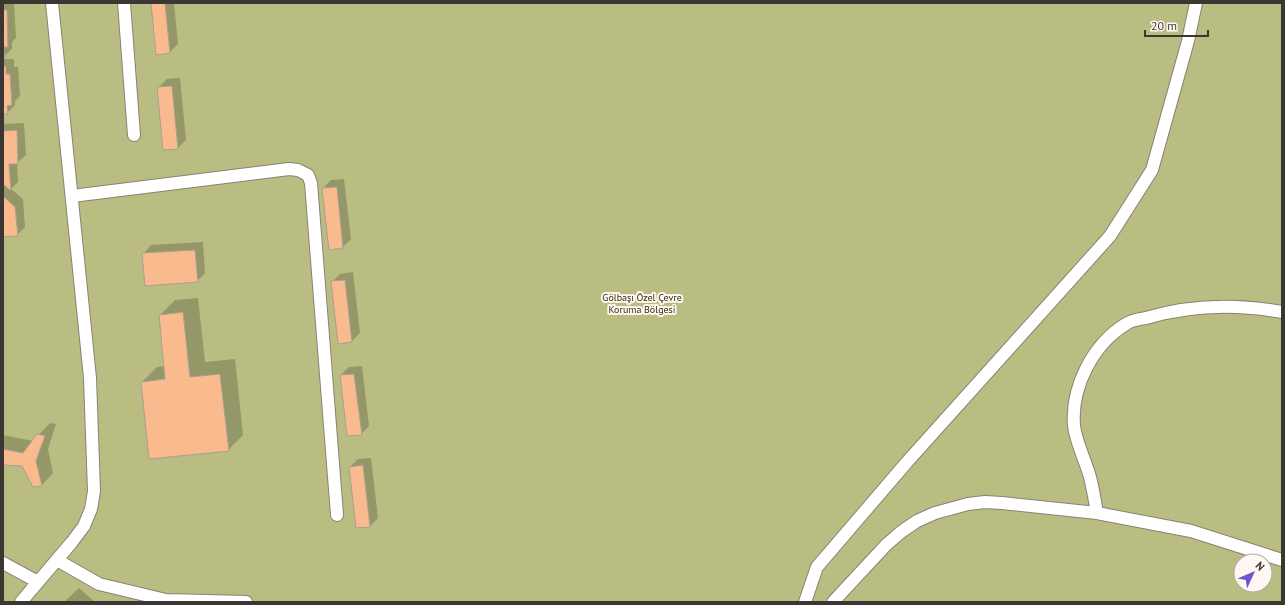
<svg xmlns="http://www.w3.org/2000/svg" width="1285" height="605" font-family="'PT Sans',sans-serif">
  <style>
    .green { fill: #babd81; fill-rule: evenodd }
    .shadow { fill: #0003 }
    .building { fill: #f9bb8d; stroke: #ab9e95 }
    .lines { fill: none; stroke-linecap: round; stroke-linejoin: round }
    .service-casing { stroke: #8c8077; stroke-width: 14 }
    .service { stroke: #fff; stroke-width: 12 }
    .labels { text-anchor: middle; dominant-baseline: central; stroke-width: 4; stroke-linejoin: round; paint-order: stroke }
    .park-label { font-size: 10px; fill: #2e2f0f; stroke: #fff7f1 }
  </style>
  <rect width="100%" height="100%" fill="#f6e8de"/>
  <path class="green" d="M3,3H1282V602H3ZM1241,561H1265V585H1241Z"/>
  <path class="shadow" d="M3,3H14L16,38L12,42V49L3,57Z
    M152,3H174L178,44L170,52L157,54Z
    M3,59H14V67H18L20,96L15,101V105L7,113H3Z
    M180,78L186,140L178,148L159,87L167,79Z
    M24,123L26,155L17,163L18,182L11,189L23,199L25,227L17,235L3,236V124Z
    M344,179L351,239L343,247L323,188L331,180Z
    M203,242L205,273L197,281L143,254L151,245Z
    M353,272L360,333L352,341L332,282L340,274Z
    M198,298L205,362L235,359L243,435L228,450L142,382L157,367L165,366L160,315L175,300Z
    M362,366L369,426L361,434L341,375L349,367Z
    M50,423L56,424L48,449L53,473L42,485L23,465L3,464V435L33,441Z
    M371,458L378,518L370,526L350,467L358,459Z
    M79,588L95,602H64Z"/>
  <path class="building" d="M151,3H165L170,53L156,55Z
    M3,10H7L8,47H4L5,58H3Z
    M3,66H6V74H10L12,105L7,106L8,114H3Z
    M172,86L178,149L163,150L157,87Z
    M17,130L18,164H9L11,191L3,184V131Z
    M337,187L343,248L329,250L322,188Z
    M3,196L15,207L18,236L3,237Z
    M195,250L198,282L145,286L142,253Z
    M345,280L352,342L338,344L331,281Z
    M183,312L190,377L220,374L229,451L149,459L141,382L165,379L159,315Z
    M354,374L362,435L347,436L340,375Z
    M37,434L45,436L36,461L42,486L33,487L22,466L3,465V449L23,453Z
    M363,465L370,527L356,528L349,467Z"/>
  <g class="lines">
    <g class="service-casing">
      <path id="service" d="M124,3L134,135
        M72,196L289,169L298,170L308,175L311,183L337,515
        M1097,513C1095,501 1093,489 1090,477C1086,462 1075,440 1074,425C1071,387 1093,344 1126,324C1131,320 1140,319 1146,318C1190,305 1237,304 1282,312
        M57,560L99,584L166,600L246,602
        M3,563L38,582
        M21,602L72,542L84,526L91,509L94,491L90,378L52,3
        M805,602L817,567L907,462L1110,236L1152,170L1188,41L1196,3
        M833,602L886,545L901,532L917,521L935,513L968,504L985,502L1002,503L1097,513L1191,531L1282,560"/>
    </g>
    <use href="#service" class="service"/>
  </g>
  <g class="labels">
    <g class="park-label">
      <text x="642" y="297">Gölbaşı Özel Çevre<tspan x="642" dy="12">Koruma Bölgesi</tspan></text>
    </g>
  </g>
  <rect width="1285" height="605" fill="none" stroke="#3b3632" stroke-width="8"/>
  <g transform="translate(1253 573) rotate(46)"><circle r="19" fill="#fff7f1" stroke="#b1aaa5"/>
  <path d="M0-3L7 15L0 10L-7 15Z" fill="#6957d0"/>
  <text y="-6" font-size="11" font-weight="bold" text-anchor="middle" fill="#3b3632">N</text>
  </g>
  <path d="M1145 30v6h63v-6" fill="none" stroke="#3b3632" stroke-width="2"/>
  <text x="1151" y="30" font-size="12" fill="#3b3632" stroke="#fff7f1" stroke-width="3" paint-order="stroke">20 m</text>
</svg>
